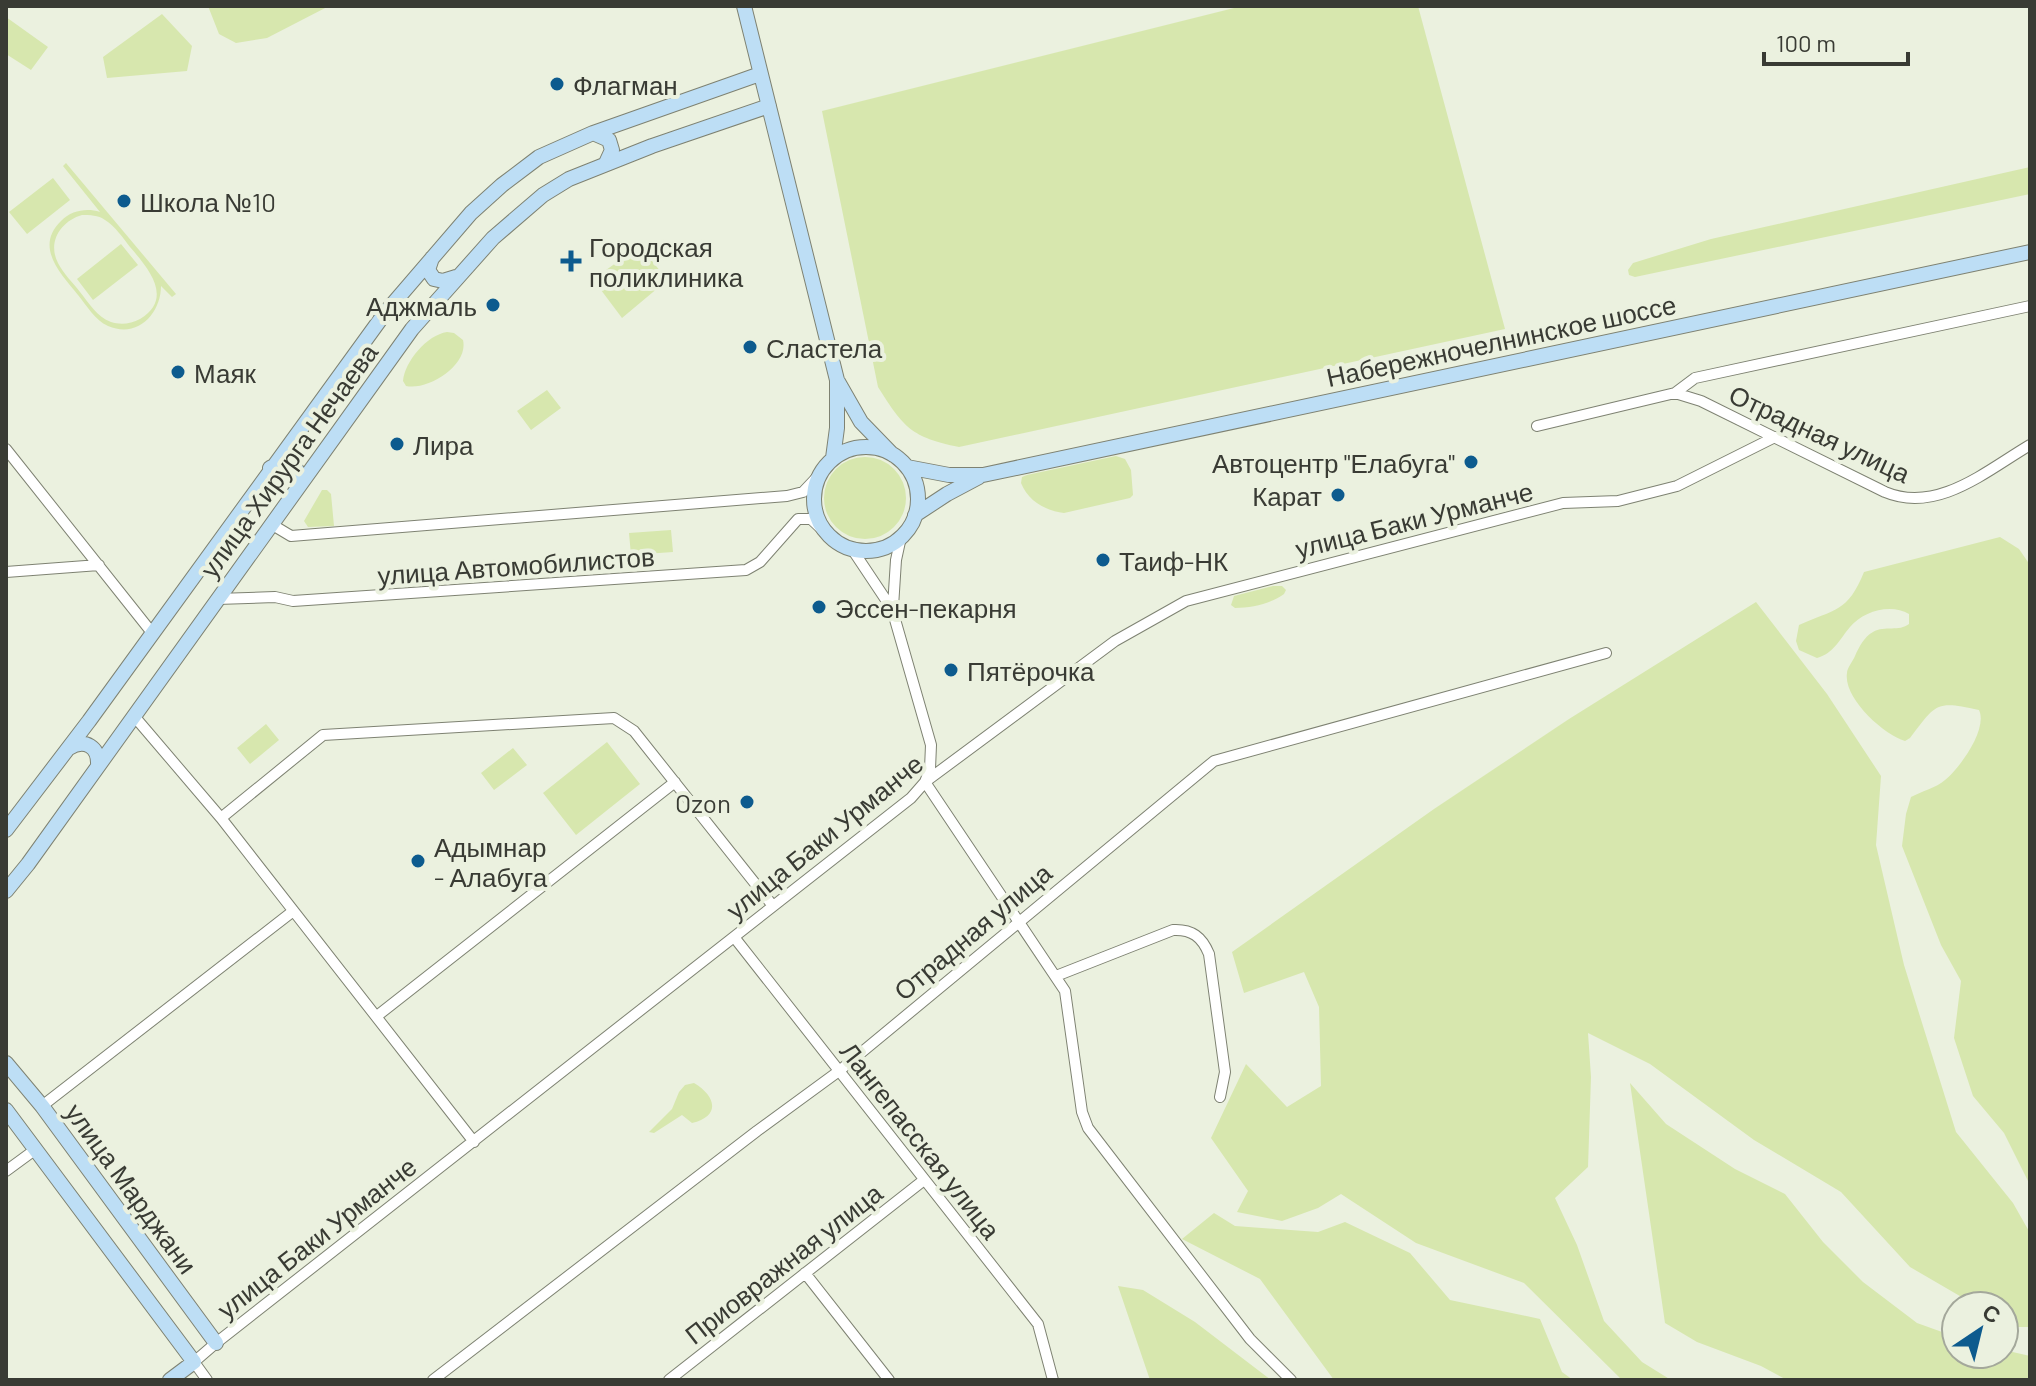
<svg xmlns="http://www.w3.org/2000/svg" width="2036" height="1386" font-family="Barlow,sans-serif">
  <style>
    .green { fill: #d7e7ae; fill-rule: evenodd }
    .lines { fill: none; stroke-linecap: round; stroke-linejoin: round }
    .street-casing { stroke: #7e8272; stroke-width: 12 }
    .secondary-casing { stroke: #7e8272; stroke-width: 16 }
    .street { stroke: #fff; stroke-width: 10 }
    .secondary { stroke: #bddef5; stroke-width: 14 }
    .poi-dot { fill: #0d5b8e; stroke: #ebf1df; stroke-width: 3 }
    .labels { text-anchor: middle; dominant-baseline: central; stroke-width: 8; stroke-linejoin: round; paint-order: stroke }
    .poi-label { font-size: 26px; fill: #393b34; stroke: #ebf1df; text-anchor: start }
    .street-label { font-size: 26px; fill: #393b34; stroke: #ebf1df }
  </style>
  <rect width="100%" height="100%" fill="#ebf1df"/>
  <path class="green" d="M208,6H329L267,38L236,43L219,34Z
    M1242,6H1418L1505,329L959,447C911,437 904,428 878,387L822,111Z
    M162,14L192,46L187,71L107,78L103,57Z
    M6,17L48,47L31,70L6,54Z
    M66,163L176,294L172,297L161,286C161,313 138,339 108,326C95,320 87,306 78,295C61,274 34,247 61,221C72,210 87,208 100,212L63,166ZM82,215C90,215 98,215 105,220C115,226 123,238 130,247C147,267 175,298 140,319C131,324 120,325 111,322C97,317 89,303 80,292C73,283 63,273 58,263C47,242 61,221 82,215Z
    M2030,167V194L1635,277L1629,275L1628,270L1633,263L1711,239Z
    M53,178L70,200L27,234L9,212Z
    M121,244L138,265L93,300L77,279Z
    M637,248L644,251L665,277V282L622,318L598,286L604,281L599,275Z
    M447,332L454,333L463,340C469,365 428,391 406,386L403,381C405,361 427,335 447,332Z
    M547,390L561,408L531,430L517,411Z
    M1116,456L1125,459L1131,470L1133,495L1130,498L1064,513C1046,511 1028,501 1021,483L1022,477L1027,475Z
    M824 498a41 41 0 1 1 82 0a41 41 0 1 1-82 0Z
    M322,490H327L331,494L334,526L308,527L304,521Z
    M671,530L673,552L631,555L629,533Z
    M2000,537L2019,549L2030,565V1185L2004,1133L1973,1096L1954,1038L1961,981L1941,945L1902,846L1906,814L1911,797C1922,791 1936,788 1945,780C1960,768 1988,729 1979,710C1935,700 1936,704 1910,738L1905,741C1884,735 1843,698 1847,673C1847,668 1853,661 1855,656C1859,647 1864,637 1873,632C1885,625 1899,632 1909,624V614C1891,603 1863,611 1850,627C1839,640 1834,653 1817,658L1799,650L1796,641L1799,625C1835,609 1848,612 1864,572Z
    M1273,586H1282L1286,590L1284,594C1270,604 1252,608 1235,608L1231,605L1234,596Z
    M1756,602L1827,694L1881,776L1876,845L1904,965L1956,1132L2013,1203L2030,1233V1327H2012L2004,1322V1306H1977L1910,1267L1841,1192L1754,1140L1650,1064L1588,1033L1591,1077L1588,1167L1555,1198L1577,1245L1604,1321L1642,1362L1671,1380H1622L1524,1283L1416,1243L1341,1194L1318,1208L1282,1221L1237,1212L1248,1191L1211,1138L1246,1064L1287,1107L1321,1086L1319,1007L1304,972L1244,993L1232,952L1434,809L1569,719Z
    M266,724L279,740L250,764L237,748Z
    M607,742L640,784L576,835L543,793Z
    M513,748L527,765L494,790L481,773Z
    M694,1083C716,1096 721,1116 692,1123L682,1115L654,1133L649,1132L672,1109L679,1092L685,1085Z
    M1630,1083L1666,1124L1735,1169L1785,1194L1823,1242L1863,1282L1917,1323L1956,1337V1354H2004V1350L2030,1356V1380H1787L1761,1366L1697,1342L1665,1323Z
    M1214,1213L1235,1226L1318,1232L1345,1222L1410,1253L1450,1300L1540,1319L1562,1372L1573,1380H1334L1260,1279L1182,1239Z
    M1118,1286L1143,1290L1195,1322L1271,1380H1150Z"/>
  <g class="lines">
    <g class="street-casing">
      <path id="street" d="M1675,393L1701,401L1885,492C1937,514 1986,471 2030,445
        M1537,426L1675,393L1695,378L2030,306
        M6,449L153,634
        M271,524L291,536L787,496L803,492L820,474
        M852,549L892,609L931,745L930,769L925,782L1065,991L1082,1112L1088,1128L1250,1339L1291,1380
        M6,572L99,565
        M217,599L275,597L293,601L746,570L760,562L798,519H811L830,537
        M893,607L896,560L901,537
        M134,716L221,818L474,1142
        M221,818L323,735L614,718L634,731L773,906
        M734,937L1038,1324L1053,1380
        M1056,976L1173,930C1192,929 1202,937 1209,954L1225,1072L1220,1097
        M377,1016L675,782
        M42,1106L292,912
        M6,1171L36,1149
        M805,1273L889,1380
        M207,1380L194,1362L216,1343L911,798L925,782L1115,641L1186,601L1563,503L1618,501L1677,486L1775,437
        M433,1380L757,1131L839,1071L1214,761L1606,653
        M669,1380L924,1180"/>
    </g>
    <g class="secondary-casing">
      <path id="secondary" d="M744,6L837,380L861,422L893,455
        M593,133L609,140L612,150L606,163
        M432,258L428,270L434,279L443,281L456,277
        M814 499a52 52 0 1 1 104 0a52 52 0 1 1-104 0Z
        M833,458L837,428V380
        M907,467L949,475H983L2030,252
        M270,468L282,462L293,464L298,472V485
        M915,515L947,494L979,477
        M69,748C85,738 99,747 98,765
        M6,830L89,721L385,313L471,213L502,185L539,157L593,133L760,74
        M6,891L28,864L412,329L493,238L543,195L569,179L652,146L769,106
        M6,1063L42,1106L216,1343
        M6,1110L194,1362L170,1380"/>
    </g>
    <use href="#street" class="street"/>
    <use href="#secondary" class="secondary"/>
  </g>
  <g class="poi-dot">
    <circle cx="557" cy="84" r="8"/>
    <circle cx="124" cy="201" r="8"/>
    <path d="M567 249h8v8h8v8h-8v8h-8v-8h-8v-8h8z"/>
    <circle cx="493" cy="305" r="8"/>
    <circle cx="750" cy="347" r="8"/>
    <circle cx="178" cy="372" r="8"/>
    <circle cx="397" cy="444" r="8"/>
    <circle cx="1471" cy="462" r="8"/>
    <circle cx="1338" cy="495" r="8"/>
    <circle cx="1103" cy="560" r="8"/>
    <circle cx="819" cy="607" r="8"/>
    <circle cx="951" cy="670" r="8"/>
    <circle cx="747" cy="802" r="8"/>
    <circle cx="418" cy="861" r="8"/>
  </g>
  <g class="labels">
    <g class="poi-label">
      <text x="573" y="84">Флагман</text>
      <text x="140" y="201">Школа №10</text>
      <text x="589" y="246">Городская<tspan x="589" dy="30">поликлиника</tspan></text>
      <text x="477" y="305" text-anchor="end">Аджмаль</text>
      <text x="766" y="347">Сластела</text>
      <text x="194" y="372">Маяк</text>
      <text x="413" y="444">Лира</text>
      <text x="1455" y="462" text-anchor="end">Автоцентр "Елабуга"</text>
      <text x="1322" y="495" text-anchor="end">Карат</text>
      <text x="1119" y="560">Таиф-НК</text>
      <text x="835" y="607">Эссен-пекарня</text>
      <text x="967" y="670">Пятёрочка</text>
      <text x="731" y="802" text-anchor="end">Ozon</text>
      <text x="434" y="846">Адымнар<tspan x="434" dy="30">- Алабуга</tspan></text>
    </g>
    <g class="street-label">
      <text transform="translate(1501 340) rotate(-12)">Набережночелнинское шоссе</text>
      <text transform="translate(1820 433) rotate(25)">Отрадная улица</text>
      <text transform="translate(288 460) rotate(-54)">улица Хирурга Нечаева</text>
      <text transform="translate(1414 519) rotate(-14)">улица Баки Урманче</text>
      <text transform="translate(516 565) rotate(-4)">улица Автомобилистов</text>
      <text transform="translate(824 836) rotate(-39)">улица Баки Урманче</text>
      <text transform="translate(972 931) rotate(-40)">Отрадная улица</text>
      <text transform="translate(921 1140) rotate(52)">Лангепасская улица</text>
      <text transform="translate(132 1188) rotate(54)">улица Марджани</text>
      <text transform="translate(316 1237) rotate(-38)">улица Баки Урманче</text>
      <text transform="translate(783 1263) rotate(-38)">Приовражная улица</text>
    </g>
  </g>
  <rect width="2036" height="1386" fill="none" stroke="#393b34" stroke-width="16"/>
  <g transform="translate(1980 1330) rotate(35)"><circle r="38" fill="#ebf1df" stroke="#a4a89b" stroke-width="2"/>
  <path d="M0-6L14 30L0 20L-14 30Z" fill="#0d5b8e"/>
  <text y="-12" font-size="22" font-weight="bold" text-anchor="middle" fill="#393b34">С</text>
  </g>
  <path d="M1764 52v12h144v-12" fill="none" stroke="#393b34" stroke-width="4"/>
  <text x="1776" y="52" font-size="24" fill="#393b34" stroke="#ebf1df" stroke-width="6" paint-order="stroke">100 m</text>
</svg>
